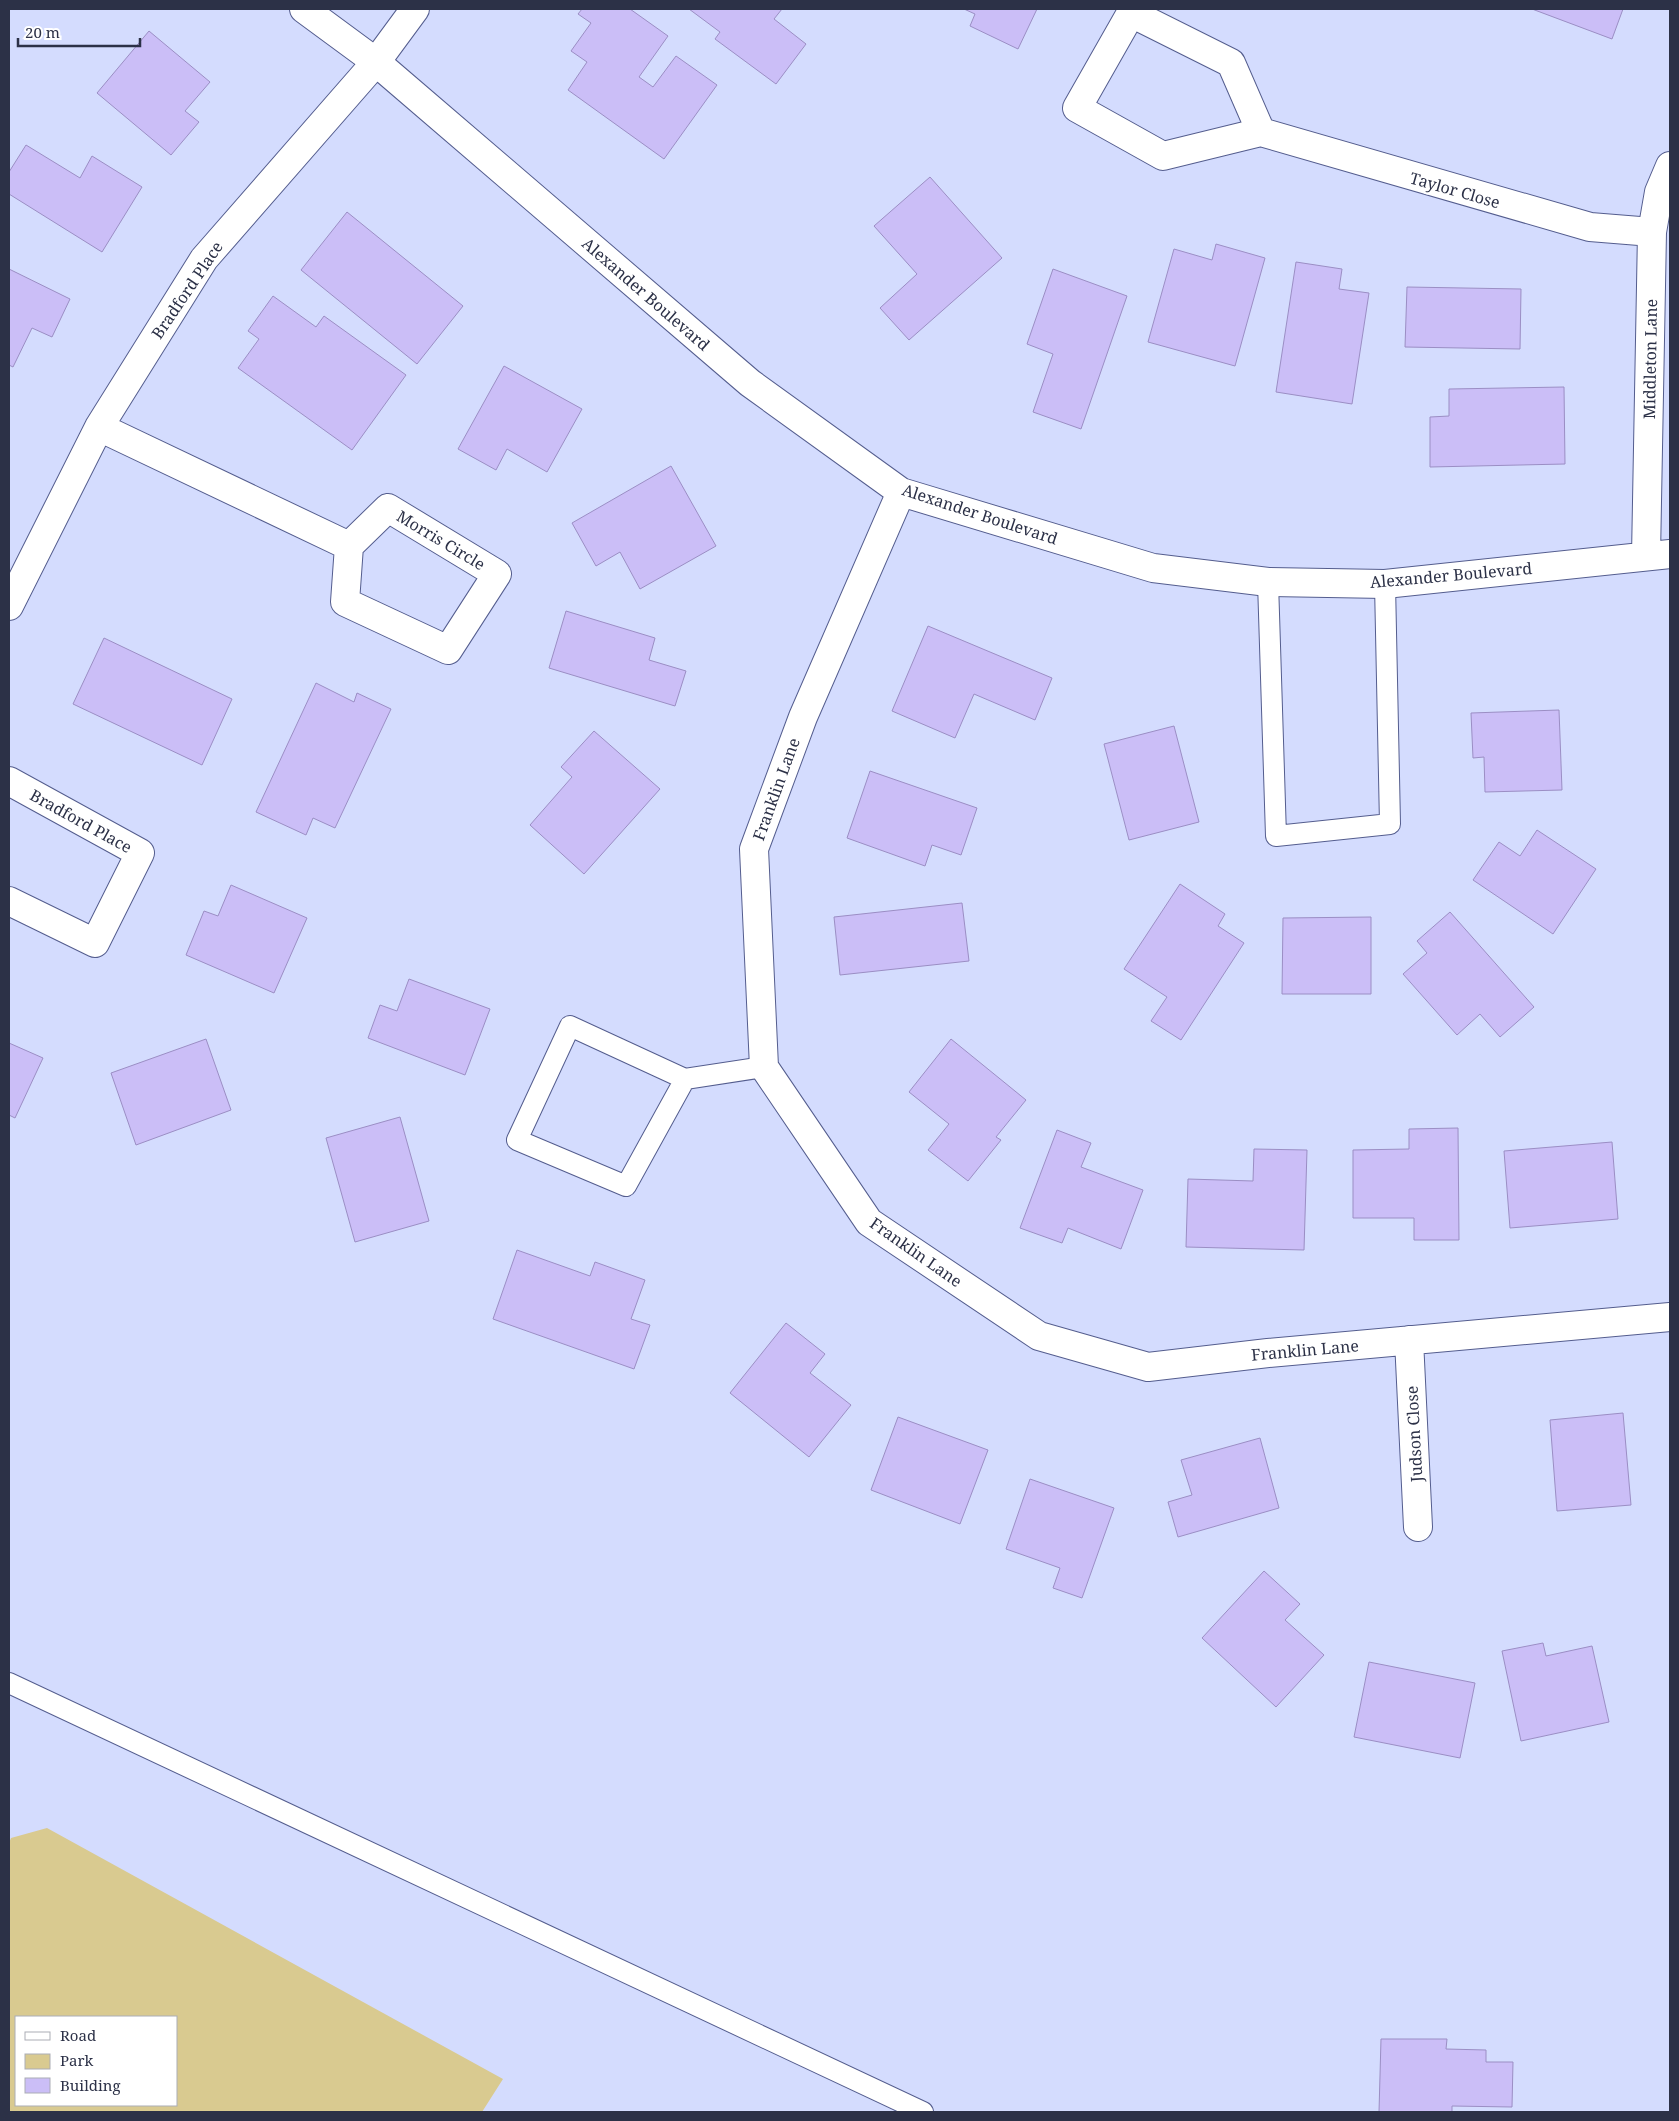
<svg xmlns="http://www.w3.org/2000/svg" width="1679" height="2121" font-family="'Noto Serif',serif">
  <style>
    .green { fill: #d9ca90; fill-rule: evenodd }
    .building { fill: #cbbef7; stroke: #9b8ec4 }
    .lines { fill: none; stroke-linecap: round; stroke-linejoin: round }
    .lane-casing { stroke: #545d8e; stroke-width: 22 }
    .street-casing { stroke: #545d8e; stroke-width: 30 }
    .lane { stroke: #fff; stroke-width: 20 }
    .street { stroke: #fff; stroke-width: 28 }
    .labels { text-anchor: middle; dominant-baseline: central; stroke-width: 4.5; stroke-linejoin: round; paint-order: stroke }
    .street-label { font-size: 16px; fill: #2c3147; stroke: #fff }
  </style>
  <rect width="100%" height="100%" fill="#d4dcfe"/>
  <path class="green" d="M47,1828L503,2079L482,2112H9V1843L11,1838ZM16,2017H176V2105H16Z"/>
  <path class="building" d="M582,9H630L668,36L639,77L653,87L676,56L717,85L664,159L568,90L587,62L571,51L591,23L578,14Z
    M689,9H782L774,19L806,44L776,84L715,39L720,32Z
    M964,9H1037L1018,49L970,26L975,14Z
    M1532,9H1623L1612,39Z
    M149,31L210,82L185,111L199,122L171,155L97,93Z
    M26,145L80,178L92,156L142,187L102,252L9,194V172Z
    M930,177L1002,258L909,340L880,308L917,274L874,226Z
    M347,212L463,306L417,364L301,270Z
    M1216,244L1265,258L1235,366L1148,342L1174,249L1212,260Z
    M1296,262L1342,269L1339,289L1369,293L1352,404L1276,392Z
    M9,269L70,299L52,337L32,328L13,367L9,365Z
    M1053,269L1127,296L1081,429L1033,412L1053,354L1027,344Z
    M1407,287L1521,289L1520,349L1405,347Z
    M273,296L316,327L324,316L406,375L352,450L238,368L259,339L248,331Z
    M504,366L582,409L547,472L507,449L496,470L458,449Z
    M1564,387L1565,464L1430,467V417L1449,416V389Z
    M671,466L716,546L640,589L620,552L596,566L572,523Z
    M566,611L655,638L649,660L686,671L675,706L549,668Z
    M928,626L1052,678L1035,720L974,694L955,738L892,711Z
    M104,638L232,699L202,765L73,704Z
    M316,683L354,702L357,693L391,709L335,828L313,818L306,835L256,812Z
    M1559,710L1562,790L1485,792L1484,757L1473,758L1471,713Z
    M1174,726L1199,822L1129,840L1104,744Z
    M594,731L660,789L584,874L530,825L572,777L561,767Z
    M870,771L977,808L961,855L932,845L925,866L847,838Z
    M1537,830L1596,869L1553,934L1473,880L1499,842L1520,856Z
    M1180,884L1225,914L1218,926L1244,943L1181,1040L1151,1021L1167,997L1124,969Z
    M231,885L307,918L274,993L186,955L204,911L218,916Z
    M962,903L969,961L840,975L834,917Z
    M1450,912L1534,1007L1500,1037L1480,1014L1457,1035L1403,974L1427,953L1417,941Z
    M1371,917V994H1282L1283,918Z
    M409,979L490,1009L465,1075L368,1038L380,1005L397,1011Z
    M206,1039L231,1110L136,1145L111,1073Z
    M951,1039L1026,1100L996,1137L1001,1140L968,1181L928,1150L949,1124L909,1092Z
    M9,1043L43,1058L15,1118L9,1115Z
    M400,1117L429,1221L355,1242L326,1138Z
    M1458,1128L1459,1240H1414V1218H1353V1150L1409,1149V1129Z
    M1057,1130L1091,1143L1081,1167L1143,1190L1121,1249L1068,1228L1062,1243L1020,1228Z
    M1612,1142L1618,1219L1510,1228L1504,1151Z
    M1254,1149L1307,1150L1304,1250L1186,1247L1188,1179L1253,1181Z
    M517,1250L590,1276L595,1262L645,1280L631,1319L650,1325L634,1369L493,1319Z
    M786,1323L825,1354L810,1373L851,1405L809,1457L730,1393Z
    M1623,1413L1631,1505L1557,1511L1550,1420Z
    M898,1417L988,1450L960,1524L871,1490Z
    M1260,1438L1279,1508L1178,1537L1168,1502L1192,1495L1181,1460Z
    M1030,1479L1114,1508L1082,1598L1053,1588L1060,1568L1006,1549Z
    M1264,1571L1300,1604L1285,1620L1324,1655L1276,1707L1202,1638Z
    M1543,1643L1546,1656L1592,1646L1609,1722L1521,1741L1502,1651Z
    M1369,1662L1475,1683L1460,1758L1354,1737Z
    M1381,2039H1447L1446,2049L1486,2050V2062H1513L1512,2107L1452,2106V2112H1379Z"/>
  <g class="lines">
    <g class="lane-casing">
      <path id="lane" d="M1268,582L1276,836L1390,824L1385,584
        M685,1079L570,1026L517,1140L626,1186L685,1079L764,1067
        M9,1683L923,2112"/>
    </g>
    <g class="street-casing">
      <path id="street" d="M304,9L376,62L750,383L901,492L1153,568L1268,582L1385,584L1670,554
        M1261,132L1231,63L1131,13L1077,108L1163,156L1261,132L1590,227L1652,232
        M99,427L349,546L345,602L448,650L497,574L388,508L349,546
        M901,492L803,717L754,849L764,1067L869,1222L1039,1336L1148,1367L1268,1353L1670,1317
        M1646,556L1652,232L1659,192L1670,166
        M9,606L99,427L204,259L376,62L415,9
        M9,781L140,853L95,943L9,901
        M1409,1340L1418,1527"/>
    </g>
    <use href="#lane" class="lane"/>
    <use href="#street" class="street"/>
  </g>
  <g class="labels">
    <g class="street-label">
      <text transform="translate(1455 190) rotate(16)">Taylor Close</text>
      <text transform="translate(187 290) rotate(-56)">Bradford Place</text>
      <text transform="translate(646 294) rotate(41)">Alexander Boulevard</text>
      <text transform="translate(1650 359) rotate(-89)">Middleton Lane</text>
      <text transform="translate(980 514) rotate(18)">Alexander Boulevard</text>
      <text transform="translate(441 540) rotate(31)">Morris Circle</text>
      <text transform="translate(1451 575) rotate(-5)">Alexander Boulevard</text>
      <text transform="translate(776 789) rotate(-70)">Franklin Lane</text>
      <text transform="translate(81 821) rotate(29)">Bradford Place</text>
      <text transform="translate(916 1252) rotate(35)">Franklin Lane</text>
      <text transform="translate(1305 1350) rotate(-5)">Franklin Lane</text>
      <text transform="translate(1414 1434) rotate(-93)">Judson Close</text>
    </g>
  </g>
  <rect width="1679" height="2121" fill="none" stroke="#2c3147" stroke-width="20"/>
  <rect x="15" y="2016" width="162" height="90" fill="#ffffff" stroke="#abadb5"/>
  <rect x="25" y="2032" width="25" height="8" fill="#ffffff" stroke="#abadb5"/>
  <text x="60" y="2041" font-size="15" fill="#2c3147">Road</text>
  <rect x="25" y="2054" width="25" height="15" fill="#d9ca90" stroke="#abadb5"/>
  <text x="60" y="2066" font-size="15" fill="#2c3147">Park</text>
  <rect x="25" y="2078" width="25" height="15" fill="#cbbef7" stroke="#abadb5"/>
  <text x="60" y="2091" font-size="15" fill="#2c3147">Building</text>
  <path d="M18 38v8h122v-8" fill="none" stroke="#2c3147" stroke-width="2.5"/>
  <text x="25" y="38" font-size="15" fill="#2c3147" stroke="#ffffff" stroke-width="4" paint-order="stroke">20 m</text>
</svg>
